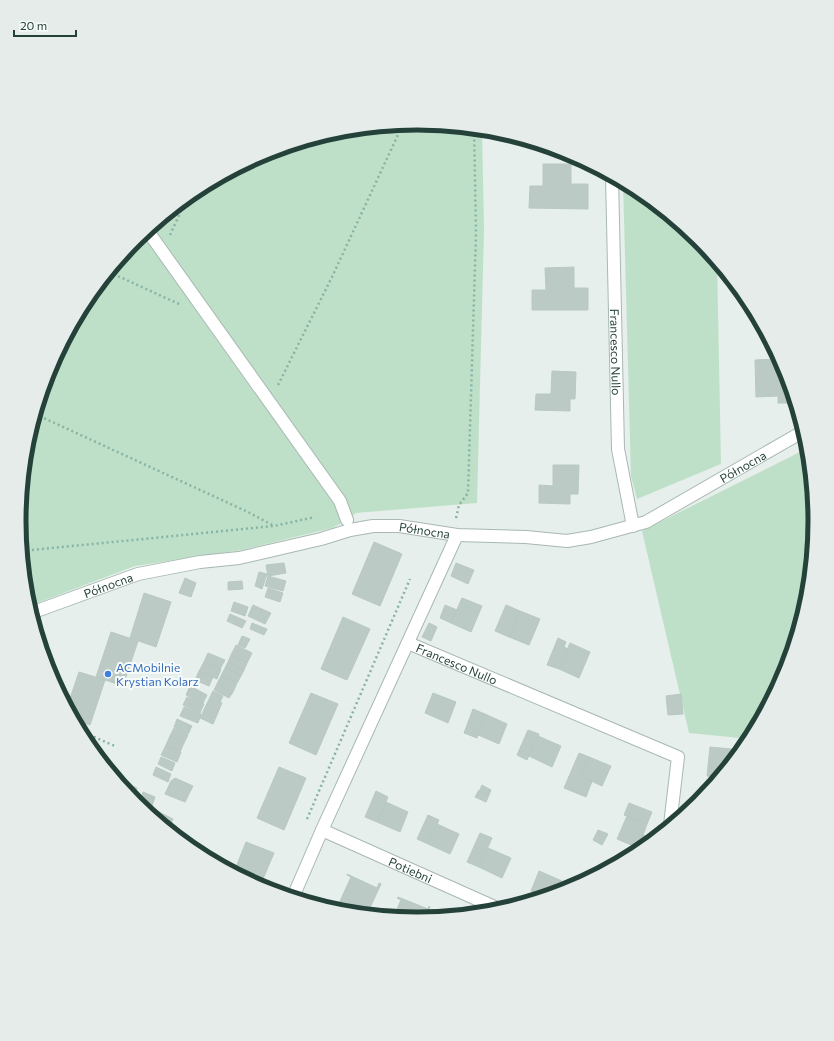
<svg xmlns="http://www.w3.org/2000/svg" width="834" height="1041" font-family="Commissioner,sans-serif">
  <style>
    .green { fill: #bfe0c8 }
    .building { fill: #bbcac4; stroke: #b8c9c2 }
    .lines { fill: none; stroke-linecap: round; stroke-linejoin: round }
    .minor-casing { stroke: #a8b8b2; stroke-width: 14 }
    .path { stroke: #86b3a5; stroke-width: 2.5; stroke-dasharray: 2 3; stroke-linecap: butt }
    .minor { stroke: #fff; stroke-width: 12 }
    .shop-dot { fill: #3f7fe0; stroke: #f7fbf9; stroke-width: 1.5 }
    .labels { text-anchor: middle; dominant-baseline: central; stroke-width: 4; stroke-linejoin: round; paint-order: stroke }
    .street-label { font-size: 12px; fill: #24423a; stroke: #f7fbf9 }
    .shop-label { font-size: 12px; fill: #366cbe; stroke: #f7fbf9; text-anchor: start }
    .rim { fill: none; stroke: #24423a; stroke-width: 5 }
  </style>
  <rect width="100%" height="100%" fill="#e6efeb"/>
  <path class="green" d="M417,123L482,129L484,230L477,503L356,513L347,520L332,528L242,550L135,566L29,606L27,598L19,520L27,443L49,368L86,299L136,239L196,189L265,153L340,130Z
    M623,182L638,190L699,239L717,261L721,464L637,499L631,476Z
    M808,448L815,521L807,598L785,673L750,739L689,733L642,531Z"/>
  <path class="building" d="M543,164H571V184H588V209L529,208L530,186H543Z
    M574,267V288H588V310H532V290H546L545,268Z
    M778,359V362H781L785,368L795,403H778V396L756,397L755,360Z
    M552,371L576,372L575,399H570V411L535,410L536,394H551Z
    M553,465H579L578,494H570V504L539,503V485L553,486Z
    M374,542L402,554L380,606L352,594Z
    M284,563L286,573L268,576L266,565Z
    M456,563L474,570L468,584L451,576Z
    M259,572L267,574L262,589L255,586Z
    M268,576L286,581L283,591L265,586Z
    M185,578L196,583L191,597L179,593Z
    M242,581L243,589L228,590V582Z
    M268,588L283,593L280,602L265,597Z
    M144,593L171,602L156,647L130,638Z
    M462,598L482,606L471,632L451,623Z
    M234,602L248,607L245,616L231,611Z
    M253,605L271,613L265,624L248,616Z
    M445,605L457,610L451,623L440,618Z
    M506,605L520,611L509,637L495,631Z
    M520,611L540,619L529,645L509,637Z
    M230,614L246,621L242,628L227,621Z
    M343,617L370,629L347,680L321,669Z
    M252,623L267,629L264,635L250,629Z
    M429,623L437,627L431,641L422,637Z
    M111,632L138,641L123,686L96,677Z
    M242,636L250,639L245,648L238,645Z
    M558,638L566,642L564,647L568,649L559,669L547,665Z
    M570,643L590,652L579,678L559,669Z
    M236,645L252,653L247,663L231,655Z
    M208,653L225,660L220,669L204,662Z
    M231,655L247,663L244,670L228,662Z
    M204,662L221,669L217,679L199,671Z
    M228,662L244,670L241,676L225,668Z
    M225,668L241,676L237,683L221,676Z
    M199,671L213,677L209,686L195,680Z
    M79,672L105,680L90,725L75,720L67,707Z
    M221,676L237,683L233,692L217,684Z
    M217,684L233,692L229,698L214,690Z
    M190,686L207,695L203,703L186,695Z
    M213,691L223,696L220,702L222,703L213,724L200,718Z
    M311,693L338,704L316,755L289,743Z
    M433,693L456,702L448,723L425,713Z
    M681,694L683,714L668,715L666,696Z
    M187,697L204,704L200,713L183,705Z
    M184,707L201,714L198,723L180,716Z
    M473,709L485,714L476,734L478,735L477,738L464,733Z
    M485,714L507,724L499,744L476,734Z
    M177,719L192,726L188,734L174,727Z
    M174,728L188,735L184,743L170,736Z
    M528,730L539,734L527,760L517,755Z
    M170,736L184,743L180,752L166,745Z
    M538,736L561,746L552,767L529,756Z
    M166,745L181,752L177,762L161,755Z
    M710,747L741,750L719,777L707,776Z
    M579,753L589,757L580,776L592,781L586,797L564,788Z
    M161,757L175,763L172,771L158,764Z
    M589,757L611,766L602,786L580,776Z
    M156,767L171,774L168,782L153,775Z
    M279,767L306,778L284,830L257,818Z
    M175,778L193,786L185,802L165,794L171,781Z
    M120,781L137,788L133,798L119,782Z
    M482,785L491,790L489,795L480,790Z
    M479,790L489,795L486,802L475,797Z
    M376,791L388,797L377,822L365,817Z
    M143,792L155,797L152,806L140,801Z
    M386,802L408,812L400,832L377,822Z
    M629,803L652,812L647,824L624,815Z
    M157,811L173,819L169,829L155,817Z
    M428,815L439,820L428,844L417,839Z
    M627,816L647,824L643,835L646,836L641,849L617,839Z
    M437,824L459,834L450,854L428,844Z
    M598,830L608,834L602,845L593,840Z
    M480,833L492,838L479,867L467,862Z
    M246,842L274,853L260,886L234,872Z
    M488,848L511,858L502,878L479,867Z
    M539,871L562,881L557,892L543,896L531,891Z
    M347,874L377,888L379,883L381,884L367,914L336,910L351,877L347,875Z
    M398,897L428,909L429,906L430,907L426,918H417L394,916L401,900L397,898Z"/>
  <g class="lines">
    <g class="minor-casing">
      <g id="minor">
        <path id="s1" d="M612,176L618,449L633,526"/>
        <path d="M147,230L340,501L347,520"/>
        <path id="s2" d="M31,613L138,574L200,562L239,558L321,539L350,530L373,526H399L457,535L526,537L567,541L591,537L646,522L804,431"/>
        <path id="s3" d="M408,643L678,757L670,825"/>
        <path id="s4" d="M322,830L499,909"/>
        <path d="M293,897L322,830L457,535"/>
      </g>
    </g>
    <path class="path" d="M170,235L188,196
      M109,272L179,304
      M278,385L332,277L403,124
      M35,414L248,512L274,526
      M456,518L459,505L468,493L476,233L474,128
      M22,551L274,526L315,517
      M80,731L115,746
      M307,819L410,579"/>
    <use href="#minor" class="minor"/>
  </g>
  <circle class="shop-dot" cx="108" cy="674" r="4"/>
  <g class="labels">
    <g class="street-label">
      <text stroke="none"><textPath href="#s1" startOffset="176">Francesco Nullo</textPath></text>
      <text stroke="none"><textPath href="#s2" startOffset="742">Północna</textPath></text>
      <text stroke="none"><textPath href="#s2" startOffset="406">Północna</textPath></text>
      <text stroke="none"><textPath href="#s2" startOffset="82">Północna</textPath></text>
      <text stroke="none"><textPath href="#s3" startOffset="53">Francesco Nullo</textPath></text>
      <text stroke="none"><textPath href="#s4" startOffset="97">Potiebni</textPath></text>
    </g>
    <g class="shop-label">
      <text x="116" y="667">ACMobilnie<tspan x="116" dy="14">Krystian Kolarz</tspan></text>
    </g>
  </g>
  <path d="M0 0H834V1041H0ZM26 521a391 391 0 1 1 782 0a391 391 0 1 1-782 0Z" fill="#e6ecea" fill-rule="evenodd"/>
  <path class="rim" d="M26 521a391 391 0 1 1 782 0a391 391 0 1 1-782 0Z"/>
  <path d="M14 30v6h62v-6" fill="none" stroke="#24423a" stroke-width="2"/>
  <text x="20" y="30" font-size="12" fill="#24423a" stroke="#f7fbf9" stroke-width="3" paint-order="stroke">20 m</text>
</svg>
